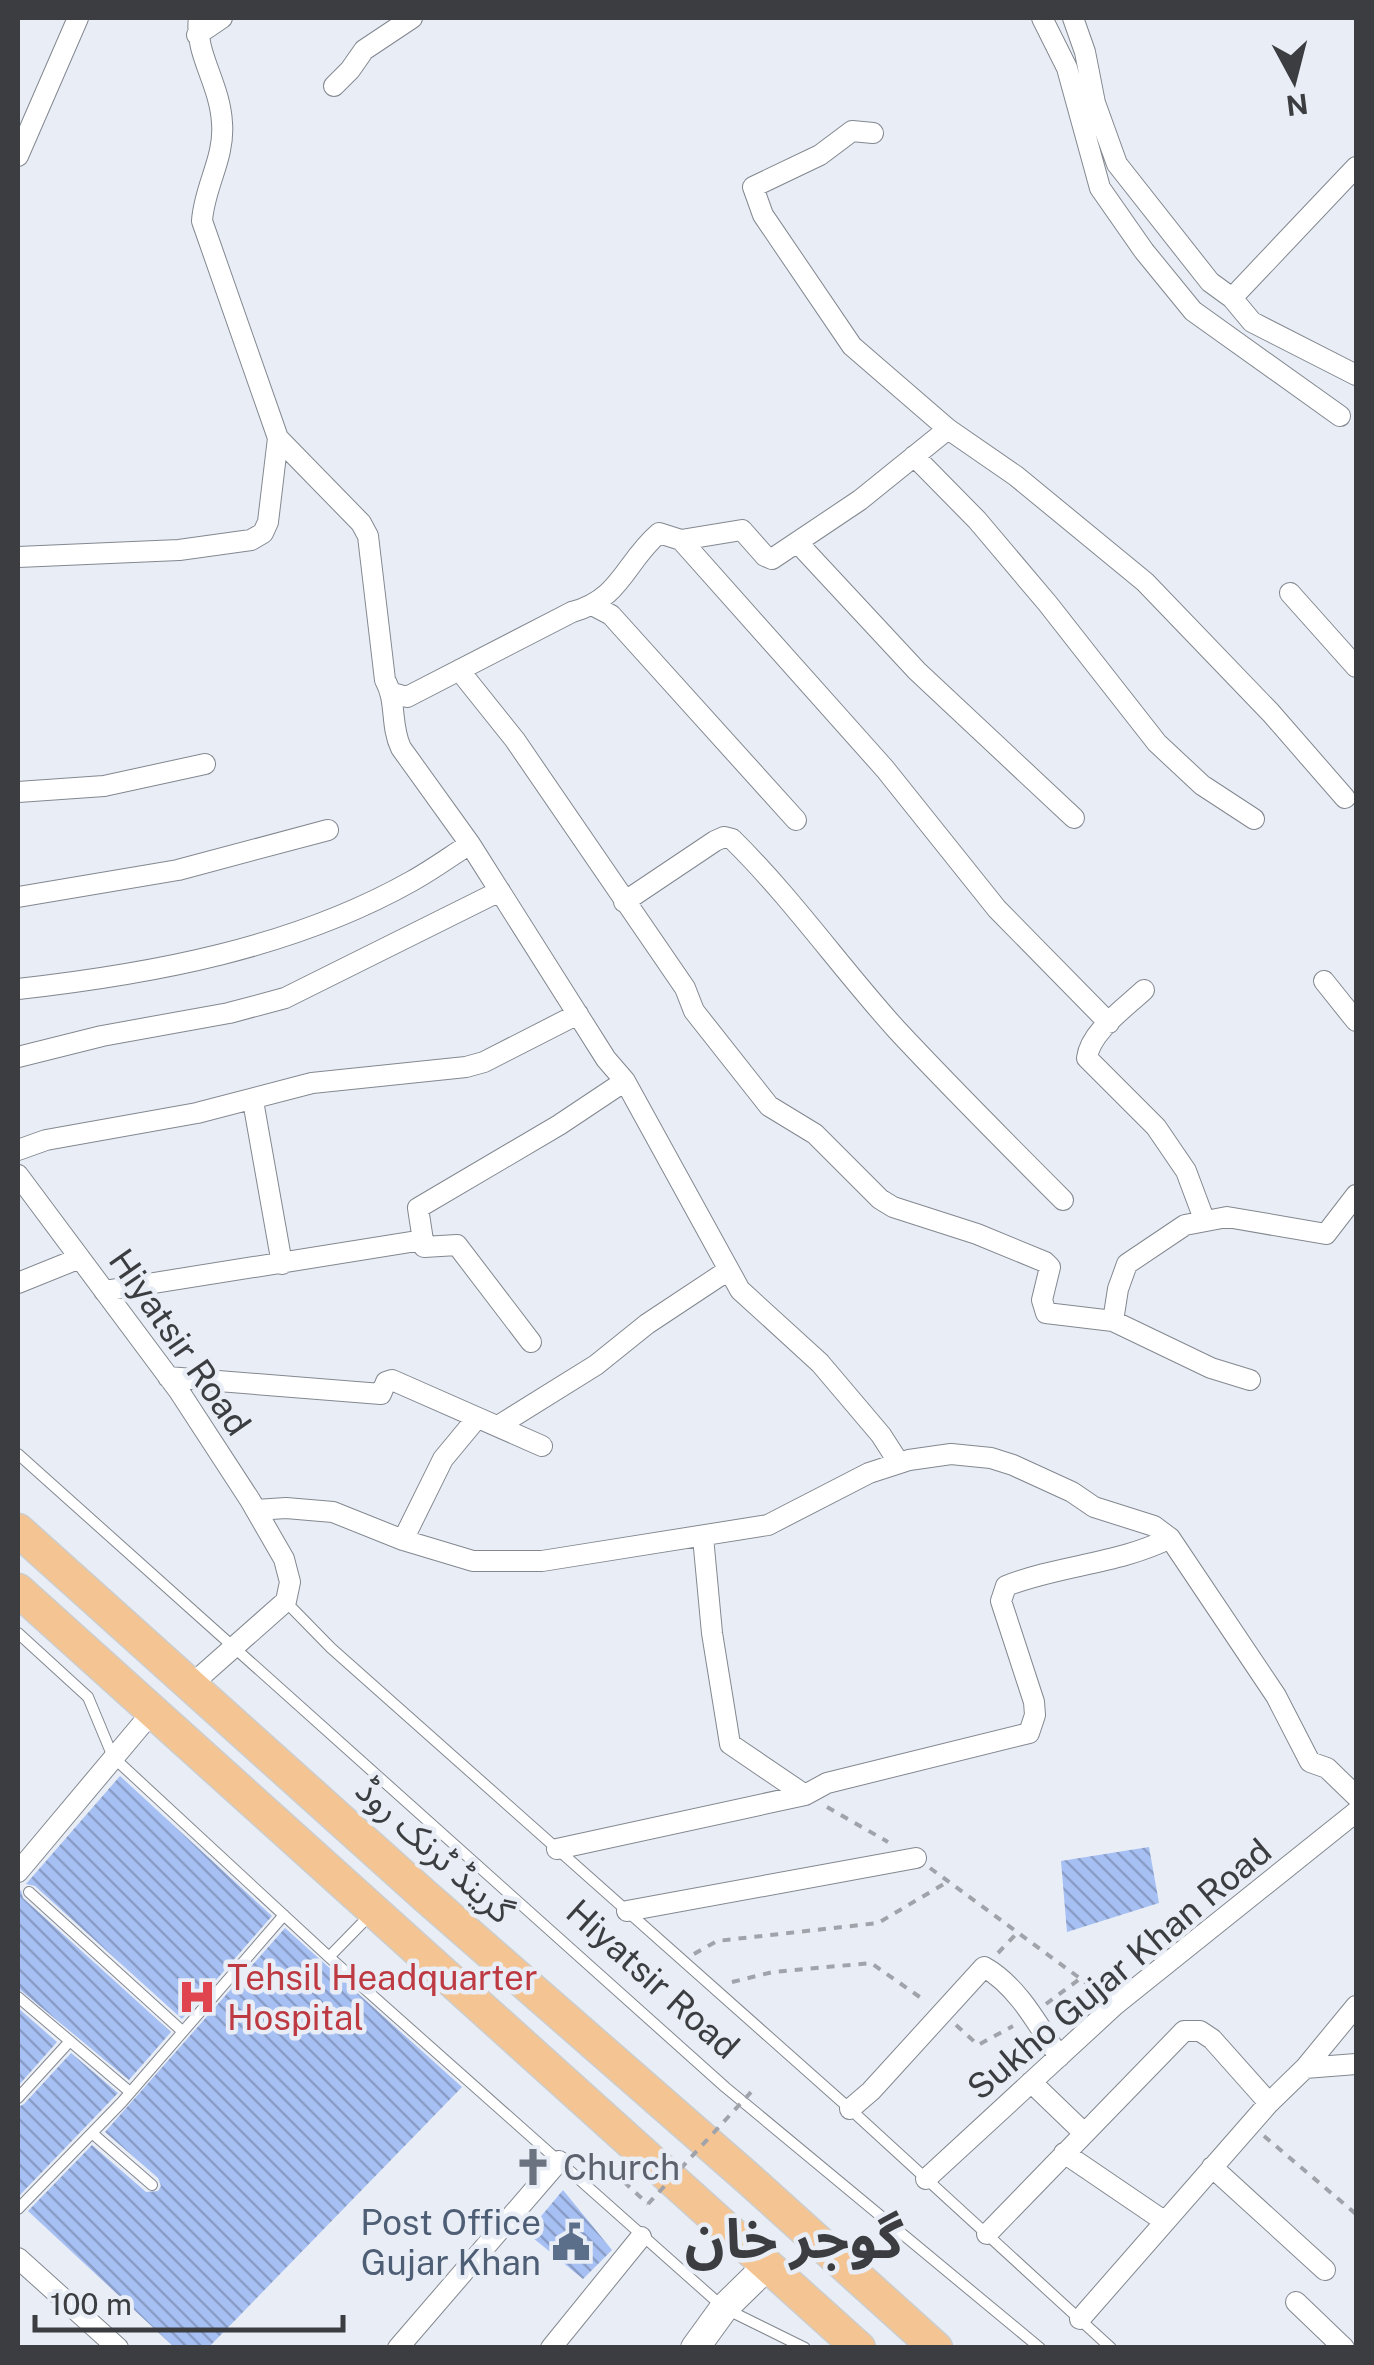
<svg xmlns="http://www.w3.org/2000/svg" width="1374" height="2365" font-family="'Public Sans','Noto Sans Arabic',sans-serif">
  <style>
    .building { fill: url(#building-back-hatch) }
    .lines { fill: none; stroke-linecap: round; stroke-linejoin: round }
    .service-casing { stroke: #838890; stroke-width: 12 }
    .minor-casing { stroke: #838890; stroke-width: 22 }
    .secondary-casing { stroke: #838890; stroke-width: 30 }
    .trunk-casing { stroke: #cccdcd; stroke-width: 35 }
    .path { stroke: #a0a3aa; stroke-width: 4; stroke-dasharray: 8 8; stroke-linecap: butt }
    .service { stroke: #fff; stroke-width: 10 }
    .minor { stroke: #fff; stroke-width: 20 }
    .secondary { stroke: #fff; stroke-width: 28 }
    .trunk { stroke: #f4c492; stroke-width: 32 }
    .path-bridge { stroke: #a0a3aa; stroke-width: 4; stroke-dasharray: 8 8; stroke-linecap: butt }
    .labels { text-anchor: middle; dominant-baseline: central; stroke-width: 9; stroke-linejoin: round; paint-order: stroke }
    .street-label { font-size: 35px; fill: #3b3d40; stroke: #e8edf6 }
    .health-label { font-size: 35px; fill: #be3a42; stroke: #e8edf6; text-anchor: start }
    .worship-label { font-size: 35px; fill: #5b616d; stroke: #e8edf6; text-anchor: start }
    .service-label { font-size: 35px; fill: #4e5e75; stroke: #e8edf6; text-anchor: end }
    .town-label { font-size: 55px; font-weight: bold; fill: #3b3d40; stroke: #e8edf6 }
  </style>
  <defs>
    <pattern id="building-back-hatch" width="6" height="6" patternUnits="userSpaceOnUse" patternTransform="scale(2.5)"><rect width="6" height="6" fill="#a7c0f4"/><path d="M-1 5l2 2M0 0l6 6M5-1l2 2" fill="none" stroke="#899dc7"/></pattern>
  </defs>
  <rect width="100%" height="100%" fill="#e8edf6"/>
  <path class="building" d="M120,1776L272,1916L182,2019L35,1886L26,1884Z
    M1149,1847L1159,1903L1067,1932L1061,1861Z
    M21,1890L23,1898L171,2032L129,2080L18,1988V1893Z
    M285,1928L462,2087L208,2348H175L28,2211L92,2145L146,2192L158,2191L161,2186L158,2178L105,2132Z
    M18,2008L57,2042L18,2086Z
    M71,2053L118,2093L18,2197V2107L24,2104Z
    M563,2190L612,2250L583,2279L527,2233Z"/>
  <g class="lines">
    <g class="service-casing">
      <path id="service" d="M18,1454L725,2087L1040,2348
        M286,1602L331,1648L850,2109L1111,2348
        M18,1633L88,1697L113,1757L329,1957L724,2308L805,2348
        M29,1892L181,2030
        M329,1957L370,1915
        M18,1997L130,2092
        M18,2098L70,2041
        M92,2133L152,2185
        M18,2209L122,2102L284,1915"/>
    </g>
    <g class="minor-casing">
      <path id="minor" d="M199,18C194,53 220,83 222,123C225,158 204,187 202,221L278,438L361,523L368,536L385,680C397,701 390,725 401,748L470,844L606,1059L625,1081L740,1290L820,1363L881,1435L899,1463
        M1042,18L1067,68L1100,188L1144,251L1193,311L1340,416
        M1073,18L1085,52L1095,103L1117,164L1210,282L1232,298L1252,322L1356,375
        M197,35L222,18
        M334,86L350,70L364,50L412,18
        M873,133L852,131L820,155L753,187L763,215L852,346L948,429L1016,476L1145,582L1271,713L1345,798
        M18,156L78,18
        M1232,298L1356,167
        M914,456L977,520L1048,604L1157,743L1202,785L1254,819
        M681,540L742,530L765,556L772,559L860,500L948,429
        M797,542L917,671L1074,818
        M18,557L179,550L251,540L263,533L268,522L278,438
        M1290,593L1356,667
        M594,606L611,615L796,820
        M459,670L515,740L685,988L694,1011L769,1106L815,1134L880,1199L893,1207L977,1234L1045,1262L1050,1267L1042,1300L1046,1313L1113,1321L1211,1368L1250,1380
        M393,693L407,697L572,612C621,599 625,562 659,533L681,540L885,769L997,909L1109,1023
        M18,792L104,786L205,764
        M18,897L178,870L328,830
        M624,902L715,841L724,837L732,839C792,898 840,967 897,1030C951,1088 1007,1144 1063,1200
        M1324,981L1356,1021
        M18,989C152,974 293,948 412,881C432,870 451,856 470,844
        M1144,990C1125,1008 1090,1032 1087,1058L1156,1127L1186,1171L1204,1219
        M18,1057L102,1036L229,1013L285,998L500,891
        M253,1101L282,1264
        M18,1150L46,1140L197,1113L312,1083L466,1067L484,1062L578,1014
        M18,1175L179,1391L250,1500L284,1559L290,1582L286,1601L191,1685
        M18,1283L80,1258
        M104,1291L423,1240
        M1113,1321L1118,1289L1127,1264L1185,1225L1227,1217L1326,1234L1356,1195
        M531,1342L457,1245L424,1247L418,1208L559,1125L625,1081
        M168,1377L381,1394L386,1382L392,1380L542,1446
        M498,1426L596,1365L647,1324L727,1271
        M256,1510L286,1508L333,1512L403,1540L473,1561H542L768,1525L869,1473L909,1460L951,1454L991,1458L1013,1465L1072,1492L1094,1507L1154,1526L1170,1538L1276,1696L1310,1762L1327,1768L1356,1796
        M703,1537L712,1633L730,1744L805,1795
        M403,1540L443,1459L477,1418
        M557,1849L805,1795L827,1783L1029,1733L1035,1715L1034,1702L1001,1601L1006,1586C1059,1565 1119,1564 1170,1538
        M18,1872L153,1711
        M627,1911L916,1858
        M1305,2068L1356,2006
        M1031,2082L1084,2133
        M850,2109L871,2091L984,1967C1017,1985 1039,2026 1059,2057
        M1064,2153L1164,2221
        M1212,2167L1325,2270
        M926,2179L1115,2005L1356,1812
        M987,2234L1184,2031H1200L1212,2039L1269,2103
        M18,2258L118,2348
        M1296,2302L1344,2348
        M1080,2319L1269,2103L1305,2068L1356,2064
        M398,2348L559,2161
        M551,2348L641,2237"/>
    </g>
    <g class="secondary-casing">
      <path id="secondary" d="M695,2348L724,2308L768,2265"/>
    </g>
    <g class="trunk-casing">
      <path id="trunk" d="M18,1530L424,1895L750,2180L936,2348
        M18,1590L859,2348"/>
    </g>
    <path class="path" d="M827,1807L888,1842
      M930,1868L1100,1993
      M998,1953L1019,1931
      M694,1954L717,1941L878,1923L949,1881
      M732,1982L773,1972L871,1963L924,2000
      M1046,2004L1081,1978
      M956,2025L978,2045L1013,2026
      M1264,2136L1356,2214
      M603,2180L610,2169L648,2204"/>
    <use href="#service" class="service"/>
    <use href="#minor" class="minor"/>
    <use href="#secondary" class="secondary"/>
    <use href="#trunk" class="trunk"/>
    <path class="path-bridge" d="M648,2204L753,2090"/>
  </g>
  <defs>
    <g id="hospital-bare" transform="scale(3)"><path d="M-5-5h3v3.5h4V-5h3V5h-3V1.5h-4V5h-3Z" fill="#e0444e" stroke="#e8edf6" stroke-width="2.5" paint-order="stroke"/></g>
    <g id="church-bare" transform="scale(3)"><path d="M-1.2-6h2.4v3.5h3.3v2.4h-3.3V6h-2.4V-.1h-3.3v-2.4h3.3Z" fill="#6b7280" stroke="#e8edf6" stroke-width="2.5" paint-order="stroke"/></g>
    <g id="civic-bare" transform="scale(3)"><path d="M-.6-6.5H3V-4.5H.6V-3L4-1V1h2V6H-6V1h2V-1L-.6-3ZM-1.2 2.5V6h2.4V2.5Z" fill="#5c6f8a" stroke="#e8edf6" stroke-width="2.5" paint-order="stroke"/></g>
  </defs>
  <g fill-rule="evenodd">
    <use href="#hospital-bare" x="197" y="1997"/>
    <use href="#church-bare" x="533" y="2167"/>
    <use href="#civic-bare" x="571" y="2242"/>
  </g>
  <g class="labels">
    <g class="street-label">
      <text transform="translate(180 1342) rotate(55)">Hiyatsir Road</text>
      <text transform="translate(435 1850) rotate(42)">گرینڈ ٹرنک روڈ</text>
      <text transform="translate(1119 1969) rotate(-40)">Sukho Gujar Khan Road</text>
      <text transform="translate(653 1979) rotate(42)">Hiyatsir Road</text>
    </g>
    <g class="health-label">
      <text x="227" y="1977">Tehsil Headquarter<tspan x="227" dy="40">Hospital</tspan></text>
    </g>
    <g class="worship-label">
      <text x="563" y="2167">Church</text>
    </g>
    <g class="service-label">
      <text x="541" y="2222">Post Office<tspan x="541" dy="40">Gujar Khan</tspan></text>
    </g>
    <g class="town-label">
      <text x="794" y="2238">گوجر خان</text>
    </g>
  </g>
  <rect width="1374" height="2365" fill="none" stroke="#3b3d40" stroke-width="40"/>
  <g transform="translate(1294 80) rotate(173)" stroke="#e8edf6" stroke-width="8" paint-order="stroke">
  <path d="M0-8L18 38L0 25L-18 38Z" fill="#3b3d40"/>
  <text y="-15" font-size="28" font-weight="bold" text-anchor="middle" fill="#3b3d40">N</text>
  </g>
  <path d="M35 2315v15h308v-15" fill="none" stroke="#3b3d40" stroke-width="5"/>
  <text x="50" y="2315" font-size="30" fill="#3b3d40" stroke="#e8edf6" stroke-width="8" paint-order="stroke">100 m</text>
</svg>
